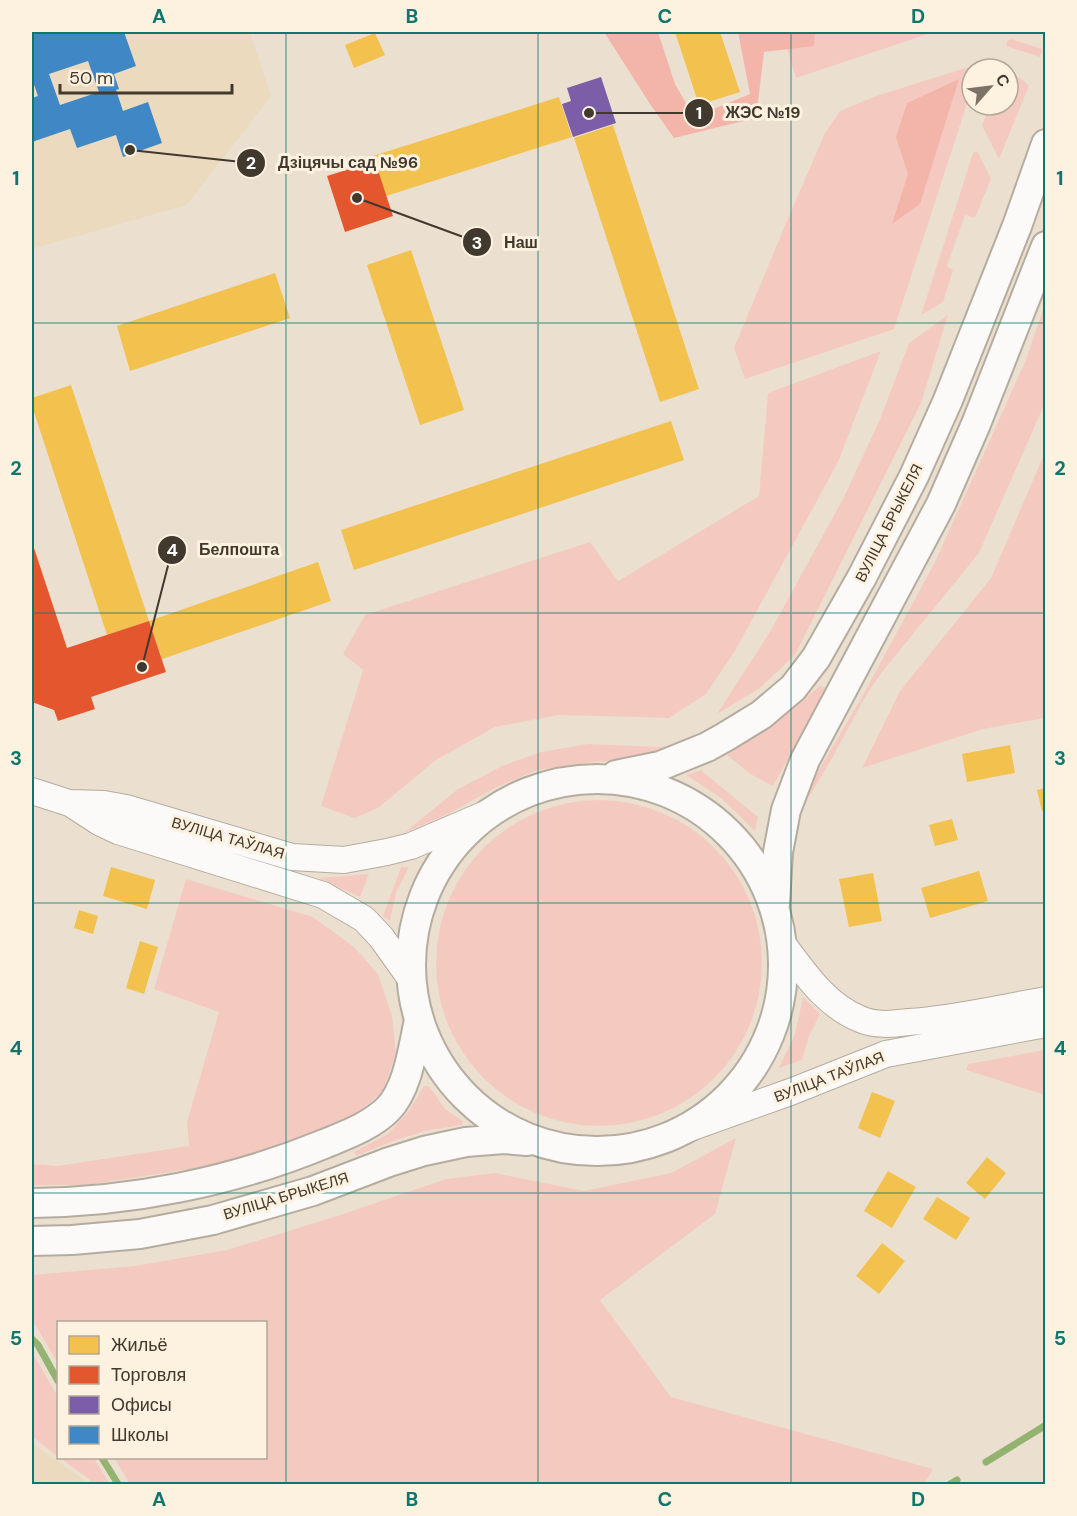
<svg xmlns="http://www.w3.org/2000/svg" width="1077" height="1516" font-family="'DM Sans',sans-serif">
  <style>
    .built { fill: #ecdabf }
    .green { fill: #f4cac0 }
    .forest { fill: #f3b5a9 }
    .homes { fill: #f2c14e }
    .shops { fill: #e4572e }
    .offices { fill: #7b5ea7 }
    .schools { fill: #3f88c5; fill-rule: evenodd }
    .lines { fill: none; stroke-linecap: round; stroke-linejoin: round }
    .stream { stroke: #94b270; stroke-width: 7 }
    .secondary-casing { stroke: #b4ac9f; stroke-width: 28 }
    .primary-casing { stroke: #b4ac9f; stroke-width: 32 }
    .secondary { stroke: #fcfaf8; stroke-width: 26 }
    .primary { stroke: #fcfaf8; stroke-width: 28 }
    .grid { fill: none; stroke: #0f766e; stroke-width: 1.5; stroke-opacity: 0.55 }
    .labels { text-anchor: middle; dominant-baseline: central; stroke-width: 6; stroke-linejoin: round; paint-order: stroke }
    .street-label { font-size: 15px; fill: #41392d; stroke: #fdf1df }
    .leader { fill: none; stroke: #41392d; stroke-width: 2 }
    .callout-dot { fill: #41392d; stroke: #fdf1df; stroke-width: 2 }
    .mark-label { font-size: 18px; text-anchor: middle; font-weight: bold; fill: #fff }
    .callout-label { font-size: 16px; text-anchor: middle; font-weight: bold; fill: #41392d; stroke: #fdf1df; stroke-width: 6; stroke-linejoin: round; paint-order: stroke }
    .neatline { fill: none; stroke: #0f766e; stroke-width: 2 }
    .grid-label { font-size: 20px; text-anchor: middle; font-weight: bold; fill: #0f766e }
  </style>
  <rect width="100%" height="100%" fill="#ebe0d0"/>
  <path class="built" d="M32,32H250L271,96L187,205L32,249Z
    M32,1443L86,1481L85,1484H32Z"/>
  <path class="green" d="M782,32H934L796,78Z
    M1011,39L1042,49L1040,57L1006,46L1007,41Z
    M975,65V69H972V88L894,329L745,379L734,348L786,223L825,133L840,111L876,96Z
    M1008,73C1017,75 1023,79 1029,86L999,159L982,126L989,105H1008Z
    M977,151L991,179L975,218L965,215L947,266L953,270L943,302L921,315L973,153Z
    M1045,304V403L979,553L882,672L867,694L832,758L808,799L813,780L863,695L935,562L1025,362Z
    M948,315L921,403L795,655L760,688L717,714L771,630L844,497L880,419L909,343Z
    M881,351L838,462L735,651L706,694L669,718L559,715L495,727L436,760L378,808L354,818L321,806L363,670L343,654L365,615L590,542L618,581L759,496L768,393Z
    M1045,452V718L983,729L862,768L900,691L991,578Z
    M820,686L827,688L773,786L750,774L727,755L780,719Z
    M690,742L658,758L595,762L537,770L495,788L446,815L404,833L458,789L502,766L541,752L588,744L661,747Z
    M701,770L758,817L755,831L721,798L686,775Z
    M436 963a163 163 0 1 1 326 0a163 163 0 1 1-326 0Z
    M401,867H409L396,893L390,921L383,916Z
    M369,874L360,897L319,878Z
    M186,879L313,917L354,947L378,974L392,1016L396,1053L383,1091L352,1118L300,1141L237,1159L190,1169L86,1185H32V1164L57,1166L189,1146L187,1122L219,1012L154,989Z
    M803,997L820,1014L809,1036L802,1060L779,1068L795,1034Z
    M1045,1050V1095L966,1070L968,1064Z
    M424,1086H429L445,1109L463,1121L462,1125L425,1131L393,1141L356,1156L354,1152L388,1134L409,1111Z
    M736,1138L715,1214L600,1300L671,1397L933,1469L926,1481L921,1484H130L114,1458H266V1322H58V1364L32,1319V1275L135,1266L227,1250L340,1215L446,1179L495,1173L584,1191L671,1173Z
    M32,1354L35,1357L58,1397V1457L32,1436Z
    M60,1458H94L110,1484H90V1480Z"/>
  <path class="forest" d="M604,32H658L675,84L694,117L750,94L738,32H815L814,46L764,52L756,118L674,138L652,107Z
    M959,79L920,204L892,224L908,174L896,137L907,103Z"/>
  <path class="homes" d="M675,32H720L740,92L699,105Z
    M375,33L385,55L354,68L345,45Z
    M559,97L572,137L386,196L373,156Z
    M613,125L699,389L660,402L574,138Z
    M411,250L464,410L420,425L367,265Z
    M275,273L290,318L130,371L117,326Z
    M71,385L149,621L107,635L32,406V398Z
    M671,421L684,460L354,570L341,530Z
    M318,562L331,601L162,659L149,621Z
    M1010,745L1015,773L967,782L962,754Z
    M1046,788V810L1042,811L1037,790Z
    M952,819L958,840L935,846L929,825Z
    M111,867L155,880L147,909L103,896Z
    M979,871L988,901L930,918L921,888Z
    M873,873L882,921L849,927L839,879Z
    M79,910L98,916L93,934L74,928Z
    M140,941L158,947L144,994L126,988Z
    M872,1092L895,1101L880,1138L858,1128Z
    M987,1157L1006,1173L985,1199L966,1183Z
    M888,1171L916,1187L892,1228L864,1211Z
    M937,1197L970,1218L956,1240L923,1219Z
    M882,1243L905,1261L879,1294L856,1276Z"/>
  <path class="shops" d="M375,161L393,216L345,232L327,176Z
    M32,542L67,648L149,621L166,672L91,697L95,709L58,721L54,710L32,702Z"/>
  <path class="offices" d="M601,77L616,123L573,137L562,104L571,101L567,88Z"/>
  <path class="schools" d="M32,32H124L136,66L114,74L119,89L116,90L123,111L148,102L162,143L123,157L116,135L77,148L70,129L32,142V98L38,96L32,79ZM88,61L99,92L60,105L49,74Z"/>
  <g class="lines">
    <path class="stream" d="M32,1339L38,1345L58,1381
      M102,1458L118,1484
      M986,1462L1046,1425
      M950,1484L957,1480"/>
    <g class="secondary-casing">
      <path id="secondary" d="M32,791L69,803L104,804L126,808L292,857L344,860L387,852L411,846L488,813
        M70,803L99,822L118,831L323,895L364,919L381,937L411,979
        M782,943C804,972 825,1005 860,1019C875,1026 893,1024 909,1022C955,1019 1000,1008 1046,1000
        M687,1129L793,1091L886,1054L1046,1024"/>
    </g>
    <g class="primary-casing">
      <path id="primary" d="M616,775L660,766L707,747L725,737L761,715L793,688L816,658L862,577L914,476L948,400L1017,226L1046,144
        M411 965a186 186 0 1 1 372 0a186 186 0 1 1-372 0Z
        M775,904L778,852L786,810L805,760L941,504L976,424L1046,246
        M32,1203C131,1202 232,1182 324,1144C346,1135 371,1126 388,1109C408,1089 413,1047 419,1020
        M32,1241L72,1240L140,1234L213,1220L313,1191L389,1162L424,1151L466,1142L504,1139L527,1141"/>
    </g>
    <use href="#secondary" class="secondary"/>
    <use href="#primary" class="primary"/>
  </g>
  <path class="grid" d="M286,32V1484M538,32V1484M791,32V1484M32,323H1046M32,613H1046M32,903H1046M32,1193H1046"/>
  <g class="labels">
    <g class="street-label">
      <text transform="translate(889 523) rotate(-63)">ВУЛІЦА БРЫКЕЛЯ</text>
      <text transform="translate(228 838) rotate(16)">ВУЛІЦА ТАЎЛАЯ</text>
      <text transform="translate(829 1077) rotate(-21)">ВУЛІЦА ТАЎЛАЯ</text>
      <text transform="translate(286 1196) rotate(-17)">ВУЛІЦА БРЫКЕЛЯ</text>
    </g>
  </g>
  <path class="leader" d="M589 113L699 113M130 150L251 163M357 198L477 242M142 667L172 550"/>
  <g class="callout-dot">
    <circle cx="589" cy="113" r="6"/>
    <circle cx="130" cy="150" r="6"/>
    <circle cx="357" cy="198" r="6"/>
    <circle cx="142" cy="667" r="6"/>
    <circle cx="699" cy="113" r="15"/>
    <circle cx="251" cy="163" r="15"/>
    <circle cx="477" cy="242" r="15"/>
    <circle cx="172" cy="550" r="15"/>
  </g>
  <g class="mark-label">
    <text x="699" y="119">1</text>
    <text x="251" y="169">2</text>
    <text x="477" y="249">3</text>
    <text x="172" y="556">4</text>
  </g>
  <g class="callout-label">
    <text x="763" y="118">ЖЭС №19</text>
    <text x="348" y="168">Дзіцячы сад №96</text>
    <text x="521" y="248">Наш</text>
    <text x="239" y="555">Белпошта</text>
  </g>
  <rect width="1077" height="1516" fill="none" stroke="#fdf1df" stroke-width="66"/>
  <rect x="57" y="1321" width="210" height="138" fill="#fdf1df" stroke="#b2a798" stroke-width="1.5"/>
  <rect x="69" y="1336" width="30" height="18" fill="#f2c14e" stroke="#b2a798" stroke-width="1.5"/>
  <text x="111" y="1351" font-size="18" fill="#41392d">Жильё</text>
  <rect x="69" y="1366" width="30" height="18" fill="#e4572e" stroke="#b2a798" stroke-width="1.5"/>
  <text x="111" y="1381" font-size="18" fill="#41392d">Торговля</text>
  <rect x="69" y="1396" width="30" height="18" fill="#7b5ea7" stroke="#b2a798" stroke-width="1.5"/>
  <text x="111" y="1411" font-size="18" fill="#41392d">Офисы</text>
  <rect x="69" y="1426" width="30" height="18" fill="#3f88c5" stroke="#b2a798" stroke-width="1.5"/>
  <text x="111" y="1441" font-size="18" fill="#41392d">Школы</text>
  <g transform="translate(990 87) rotate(62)"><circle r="28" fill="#fdf1df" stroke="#b2a798" stroke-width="1.5"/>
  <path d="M0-4.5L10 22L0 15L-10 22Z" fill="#7c7366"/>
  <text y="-9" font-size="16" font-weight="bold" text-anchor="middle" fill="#41392d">С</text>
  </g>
  <path d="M60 84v9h172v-9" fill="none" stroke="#41392d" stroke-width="3"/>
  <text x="69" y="84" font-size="18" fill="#41392d" stroke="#fdf1df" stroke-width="4.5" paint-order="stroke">50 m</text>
  <rect x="33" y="33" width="1011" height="1450" class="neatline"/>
  <g class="grid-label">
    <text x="159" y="23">A</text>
    <text x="412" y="23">B</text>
    <text x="665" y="23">C</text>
    <text x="918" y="23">D</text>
    <text x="16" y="185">1</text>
    <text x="1060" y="185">1</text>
    <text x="16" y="475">2</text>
    <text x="1060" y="475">2</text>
    <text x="16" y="765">3</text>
    <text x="1060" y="765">3</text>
    <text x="16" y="1055">4</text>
    <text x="1060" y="1055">4</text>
    <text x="16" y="1345">5</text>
    <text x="1060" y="1345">5</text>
    <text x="159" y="1506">A</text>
    <text x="412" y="1506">B</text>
    <text x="665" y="1506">C</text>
    <text x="918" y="1506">D</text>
  </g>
</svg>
